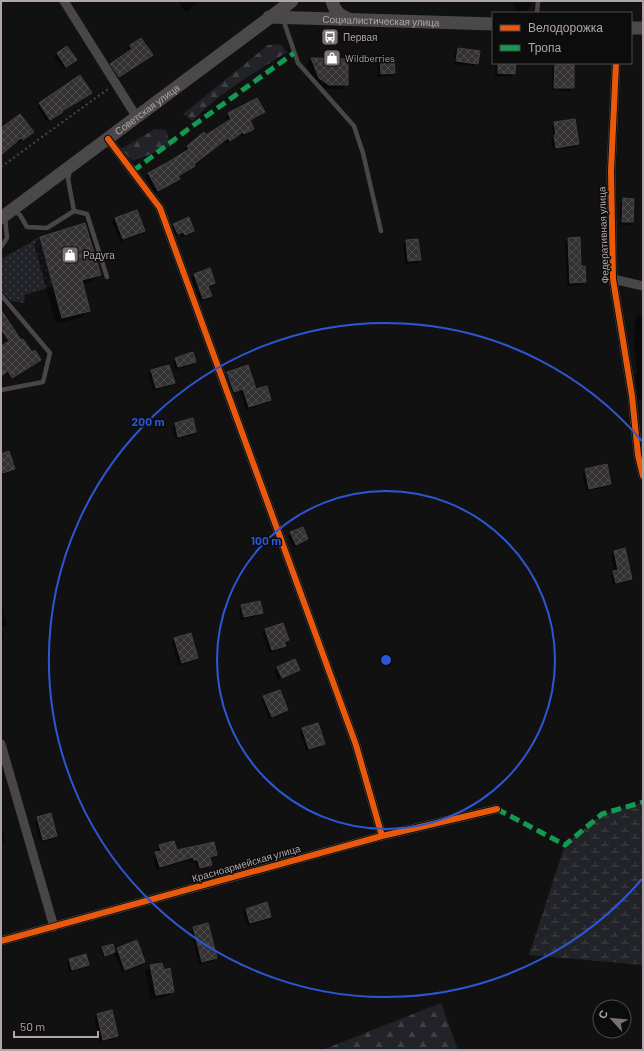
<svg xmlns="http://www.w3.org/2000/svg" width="644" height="1051" font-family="Barlow,sans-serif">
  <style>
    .green { fill: url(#green-dots) }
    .forest { fill: url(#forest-firs) }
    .wetland { fill: url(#wetland-marsh) }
    .shadow { fill: #0007 }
    .building { fill: url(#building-cross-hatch); stroke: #454144 }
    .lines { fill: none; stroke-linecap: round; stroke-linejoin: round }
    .path { stroke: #494648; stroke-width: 2; stroke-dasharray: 2 3; stroke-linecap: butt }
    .lane { stroke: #494648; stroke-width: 4.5 }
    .street { stroke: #494648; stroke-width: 9 }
    .secondary { stroke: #4b4849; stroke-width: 13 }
    .quiet { stroke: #139951; stroke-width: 5; stroke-dasharray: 10 5; stroke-linecap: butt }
    .cycleway-casing { stroke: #0d0c0d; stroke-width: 8 }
    .cycleway { stroke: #e8590c; stroke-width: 6 }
    .ring { fill: none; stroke: #2c57d4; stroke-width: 2 }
    .labels { text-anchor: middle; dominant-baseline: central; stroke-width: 3; stroke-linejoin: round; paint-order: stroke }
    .street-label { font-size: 10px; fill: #b1a4ab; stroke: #0d0c0d }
    .poi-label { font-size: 10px; fill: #b1a4ab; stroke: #0d0c0d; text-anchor: start }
    .centre { fill: #2c57d4; stroke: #0d0c0d; stroke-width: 2 }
    .ring-label { font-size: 12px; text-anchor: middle; font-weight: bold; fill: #2c57d4; stroke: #0d0c0d; stroke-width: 3; stroke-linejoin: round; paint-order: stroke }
  </style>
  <defs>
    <pattern id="green-dots" width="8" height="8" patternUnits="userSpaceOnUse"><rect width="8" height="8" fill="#222328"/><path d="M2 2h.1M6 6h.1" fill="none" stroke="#404044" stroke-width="1.8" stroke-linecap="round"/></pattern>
    <pattern id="forest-firs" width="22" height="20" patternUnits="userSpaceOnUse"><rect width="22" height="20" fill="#222328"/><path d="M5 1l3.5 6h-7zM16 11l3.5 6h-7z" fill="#404044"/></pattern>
    <pattern id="wetland-marsh" width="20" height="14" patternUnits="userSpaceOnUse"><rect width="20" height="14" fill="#222328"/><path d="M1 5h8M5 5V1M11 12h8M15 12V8" fill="none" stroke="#404044"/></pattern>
    <pattern id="building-cross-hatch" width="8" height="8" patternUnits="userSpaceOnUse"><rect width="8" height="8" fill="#343132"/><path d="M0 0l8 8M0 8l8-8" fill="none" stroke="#4f4c4d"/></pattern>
  </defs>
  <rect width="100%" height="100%" fill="#121112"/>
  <path class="green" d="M40,237L53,286L25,295L24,303L11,301L1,290V259Z"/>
  <path class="forest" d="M280,44L287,52C256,72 217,94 193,121L183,114L268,45Z
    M155,129L166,130L171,146L133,161L121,149Z
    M441,1003L458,1050H322Z"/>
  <path class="wetland" d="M643,802V965L529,955L565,845L602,814Z"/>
  <path class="shadow" d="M178,1H200L186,12Z
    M513,1H529L530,7L526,11L516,13Z
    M131,46L148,58L115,79L108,67L130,52L128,49Z
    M67,48L72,63L63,69L54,57Z
    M458,49L477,63L474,66L454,64L455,52Z
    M311,59L347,60V84L342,89H324L314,83L306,64Z
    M380,59L394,72L391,76L378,77L377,63Z
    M496,63H515L514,74L511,77L495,76Z
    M555,65L573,88L570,91L552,90V68Z
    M91,93L47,122L37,107L40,104Z
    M263,112L260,115L249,121L253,128L249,132L240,137L239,135L226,144L224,141L193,164V166L190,169L178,177V179L175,182L154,194L145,177L148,174L186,152L184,150L187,146L227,122L225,118L229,114Z
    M555,123L578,144L575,147L553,150L551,139L553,137L552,126Z
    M1,129L28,136L18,143L16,141L1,153Z
    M623,199L632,222L629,225H620V203Z
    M115,219L144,231L141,234L120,242L112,222Z
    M174,224L193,231L190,234L182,237L180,234L174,236L171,228Z
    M40,237L99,274L93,281L82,284L89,310L82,317L56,324L34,244Z
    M568,239L580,267L585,282L582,285L567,286L565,242Z
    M406,241L420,260L417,263L405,264L403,245Z
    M209,270L214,283L207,287L211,296L208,299L200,302L191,278L194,275Z
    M1,312L21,342L39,361L10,378L6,372L1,375V347L8,342L1,331Z
    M638,315H643V398L638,399L635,376L637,373L634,346L635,319Z
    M176,359L195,362L192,365L175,370L173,362Z
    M169,366L173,383L170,386L153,391L148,374L151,371Z
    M228,373L256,390L270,400L267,403L246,410L240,391L231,394L225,376Z
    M175,424L195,432L192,435L175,439L172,427Z
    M1,455L14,469L11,472L1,475Z
    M606,465L610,483L607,487L586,491L582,473L585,470Z
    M291,533L307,539L304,542L293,547L288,536Z
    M614,552L631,579L628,582L613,585L611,575L615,572L611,555Z
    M1,604L7,624L2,628L4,636L1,640Z
    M242,606L262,612L259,615L241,620L239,610Z
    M265,629L287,640L284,644V646L281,649L269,653L262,633Z
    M175,639L197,658L194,661L178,666L172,642Z
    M278,668L299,670L295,673L278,680L274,671Z
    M264,697L287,710L284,713L269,720L261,700Z
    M303,729L323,744L320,747L306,751L300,732Z
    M38,818L56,836L53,839L40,842L35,821Z
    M1,832H3L5,841L1,844Z
    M160,846L176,852L216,855L213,858L209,859L211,865L208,868L197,870L195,862L191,863L190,860L156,870L153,856L158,853L157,849Z
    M246,909L270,917L267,920L247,926L243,913Z
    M194,928L216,958L213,961L199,965L191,931Z
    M103,948L114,952L103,956L101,950Z
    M118,949L144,962L141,965L122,972L114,952Z
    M70,959L88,965L85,968L69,972L67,963Z
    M150,966L173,991L168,996L151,1000L145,971Z
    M97,1014L117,1036L114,1039L100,1042L94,1018Z"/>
  <path class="building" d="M141,38L153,55L119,77L110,64L132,49L130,45Z
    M67,46L77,60L66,67L57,53Z
    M458,48L480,51L478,64L456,61Z
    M394,57L395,73L381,74L380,59Z
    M311,58L348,59V85H329L319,78Z
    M498,63H516L515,74L498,73Z
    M555,64H574V88H554Z
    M80,75L92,93L62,111L63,112L50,120L39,103Z
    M257,98L265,112L250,120L254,129L244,134L243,132L230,141L228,138L194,164L195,166L178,176L180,179L158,191L148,173L170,161L189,149L187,146L204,132L206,135L231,119L228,113Z
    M20,114L34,132L23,140L21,138L1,155V128Z
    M575,119L579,144L556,148L554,135H556L554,122Z
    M623,198L634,199L633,222H622Z
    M137,210L145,231L123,239L115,218Z
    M189,217L194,231L185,235L183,232L178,234L173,224Z
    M85,223L101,275L82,280L90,311L62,318L40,237Z
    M580,237L581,266H585L586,282L570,283L568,238Z
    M418,239L421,260L408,261L406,240Z
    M210,268L215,283L208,286L212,296L203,299L194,274Z
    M1,310L21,340L23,339L32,352L35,350L41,360L12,378L8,371L1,376V346L9,341L1,329Z
    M193,352L196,362L178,367L175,358Z
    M169,365L175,383L156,388L151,370Z
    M248,365L256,389L267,386L271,400L249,407L243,389L234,392L227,372Z
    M193,418L196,432L178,437L175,423Z
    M9,451L15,469L3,473L1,468V454Z
    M607,464L611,484L589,489L585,469Z
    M303,527L308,539L296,545L290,532Z
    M625,548L632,579L616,583L613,571L618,570L614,551Z
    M260,601L263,613L244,617L241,605Z
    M283,623L289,640L284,642L286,646L272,650L265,629Z
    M191,633L198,658L182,663L174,638Z
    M295,659L300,670L282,678L277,667Z
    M280,690L288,710L272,717L263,696Z
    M318,723L325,744L309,749L302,728Z
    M51,813L57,836L43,840L37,817Z
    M174,841L177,850L214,842L217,855L210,857L212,865L200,868L198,860H194L193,857L160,867L155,852L161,851L159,845Z
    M267,902L271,917L250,923L246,909Z
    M208,923L217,958L202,962L193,927Z
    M137,940L145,962L125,970L117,948Z
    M113,944L115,952L105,956L102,947Z
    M86,954L89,965L72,970L69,959Z
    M162,963L164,970L170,968L174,992L156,995L150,965Z
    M112,1010L118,1036L103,1040L97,1014Z"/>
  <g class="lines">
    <path class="path" d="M1,167L108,89"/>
    <path class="lane" d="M537,13L538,1
      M283,19L298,63L354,126L363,153L381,231
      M14,211L20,215L27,227L47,228L74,211L68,179L70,170
      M74,211L87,214L107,277
      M1,247L7,238L5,217
      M1,295L50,353L43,382L1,390"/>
    <path class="street" d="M64,1L136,116
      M616,63L611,171L613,279L632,396L638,455L643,476
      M108,139L160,208L356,745L382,836
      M613,279L643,286
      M1,744L54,927
      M1,941L382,836L497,809"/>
    <g class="secondary">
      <path d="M332,1C335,12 339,15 349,19"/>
      <path id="s1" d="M269,17L493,24"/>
      <path d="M631,28H643"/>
      <path id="s2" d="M1,218L292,1"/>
    </g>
    <path class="quiet" d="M133,171L187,130L294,53
      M497,809L565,845L602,814L643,802"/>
    <g class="cycleway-casing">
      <path id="cycleway" d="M616,63L611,171L613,279L632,396L638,455L643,476
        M108,139L160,208L356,745L382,836
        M1,941L382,836L497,809"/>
    </g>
    <use href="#cycleway" class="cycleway"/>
  </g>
  <g class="ring">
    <circle cx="386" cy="660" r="169"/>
    <path d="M642 879A337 337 0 1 1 642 441"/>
  </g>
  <defs>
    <g id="bus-square" transform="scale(0.9)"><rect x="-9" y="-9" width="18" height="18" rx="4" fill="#797175" stroke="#0d0c0d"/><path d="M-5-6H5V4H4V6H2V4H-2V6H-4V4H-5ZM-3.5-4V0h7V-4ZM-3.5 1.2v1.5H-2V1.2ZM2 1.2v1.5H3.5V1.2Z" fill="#fff"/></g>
    <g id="shop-square" transform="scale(0.9)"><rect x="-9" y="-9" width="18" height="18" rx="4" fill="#797175" stroke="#0d0c0d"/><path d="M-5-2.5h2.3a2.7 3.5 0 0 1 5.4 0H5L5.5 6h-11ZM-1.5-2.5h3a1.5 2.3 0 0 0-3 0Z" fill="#fff"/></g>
  </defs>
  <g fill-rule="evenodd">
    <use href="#bus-square" x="330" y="37"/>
    <use href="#shop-square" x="332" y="58"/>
    <use href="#shop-square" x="70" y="255"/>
  </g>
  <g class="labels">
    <g class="street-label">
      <text stroke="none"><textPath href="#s1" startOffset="112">Социалистическая улица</textPath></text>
      <text stroke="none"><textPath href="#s2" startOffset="182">Советская улица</textPath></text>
      <text transform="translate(603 235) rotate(-92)">Федеративная улица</text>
      <text transform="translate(246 863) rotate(-16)">Красноармейская улица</text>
    </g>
    <g class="poi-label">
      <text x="343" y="37">Первая</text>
      <text x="345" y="58">Wildberries</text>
      <text x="83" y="255">Радуга</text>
    </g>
  </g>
  <circle cx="386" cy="660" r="6" class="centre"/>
  <g class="ring-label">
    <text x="148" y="426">200 m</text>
    <text x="266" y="545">100 m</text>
  </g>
  <rect width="644" height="1051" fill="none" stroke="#b1a4ab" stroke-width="4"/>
  <rect x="492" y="12" width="140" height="52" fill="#0d0c0d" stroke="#4f494c"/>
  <rect x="500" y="25" width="20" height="6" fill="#e8590c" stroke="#4f494c"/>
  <text x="528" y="32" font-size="12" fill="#b1a4ab">Велодорожка</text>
  <rect x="500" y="45" width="20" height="6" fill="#139951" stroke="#4f494c"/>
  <text x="528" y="52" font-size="12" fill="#b1a4ab">Тропа</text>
  <g transform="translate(612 1019) rotate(297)"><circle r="19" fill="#0d0c0d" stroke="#4f494c"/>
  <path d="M0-3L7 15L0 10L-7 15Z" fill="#797175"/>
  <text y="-6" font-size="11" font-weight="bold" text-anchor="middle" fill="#b1a4ab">С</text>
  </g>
  <path d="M14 1031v6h84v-6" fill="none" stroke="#b1a4ab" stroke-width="2"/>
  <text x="20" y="1031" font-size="12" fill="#b1a4ab" stroke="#0d0c0d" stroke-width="3" paint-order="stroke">50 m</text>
</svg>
